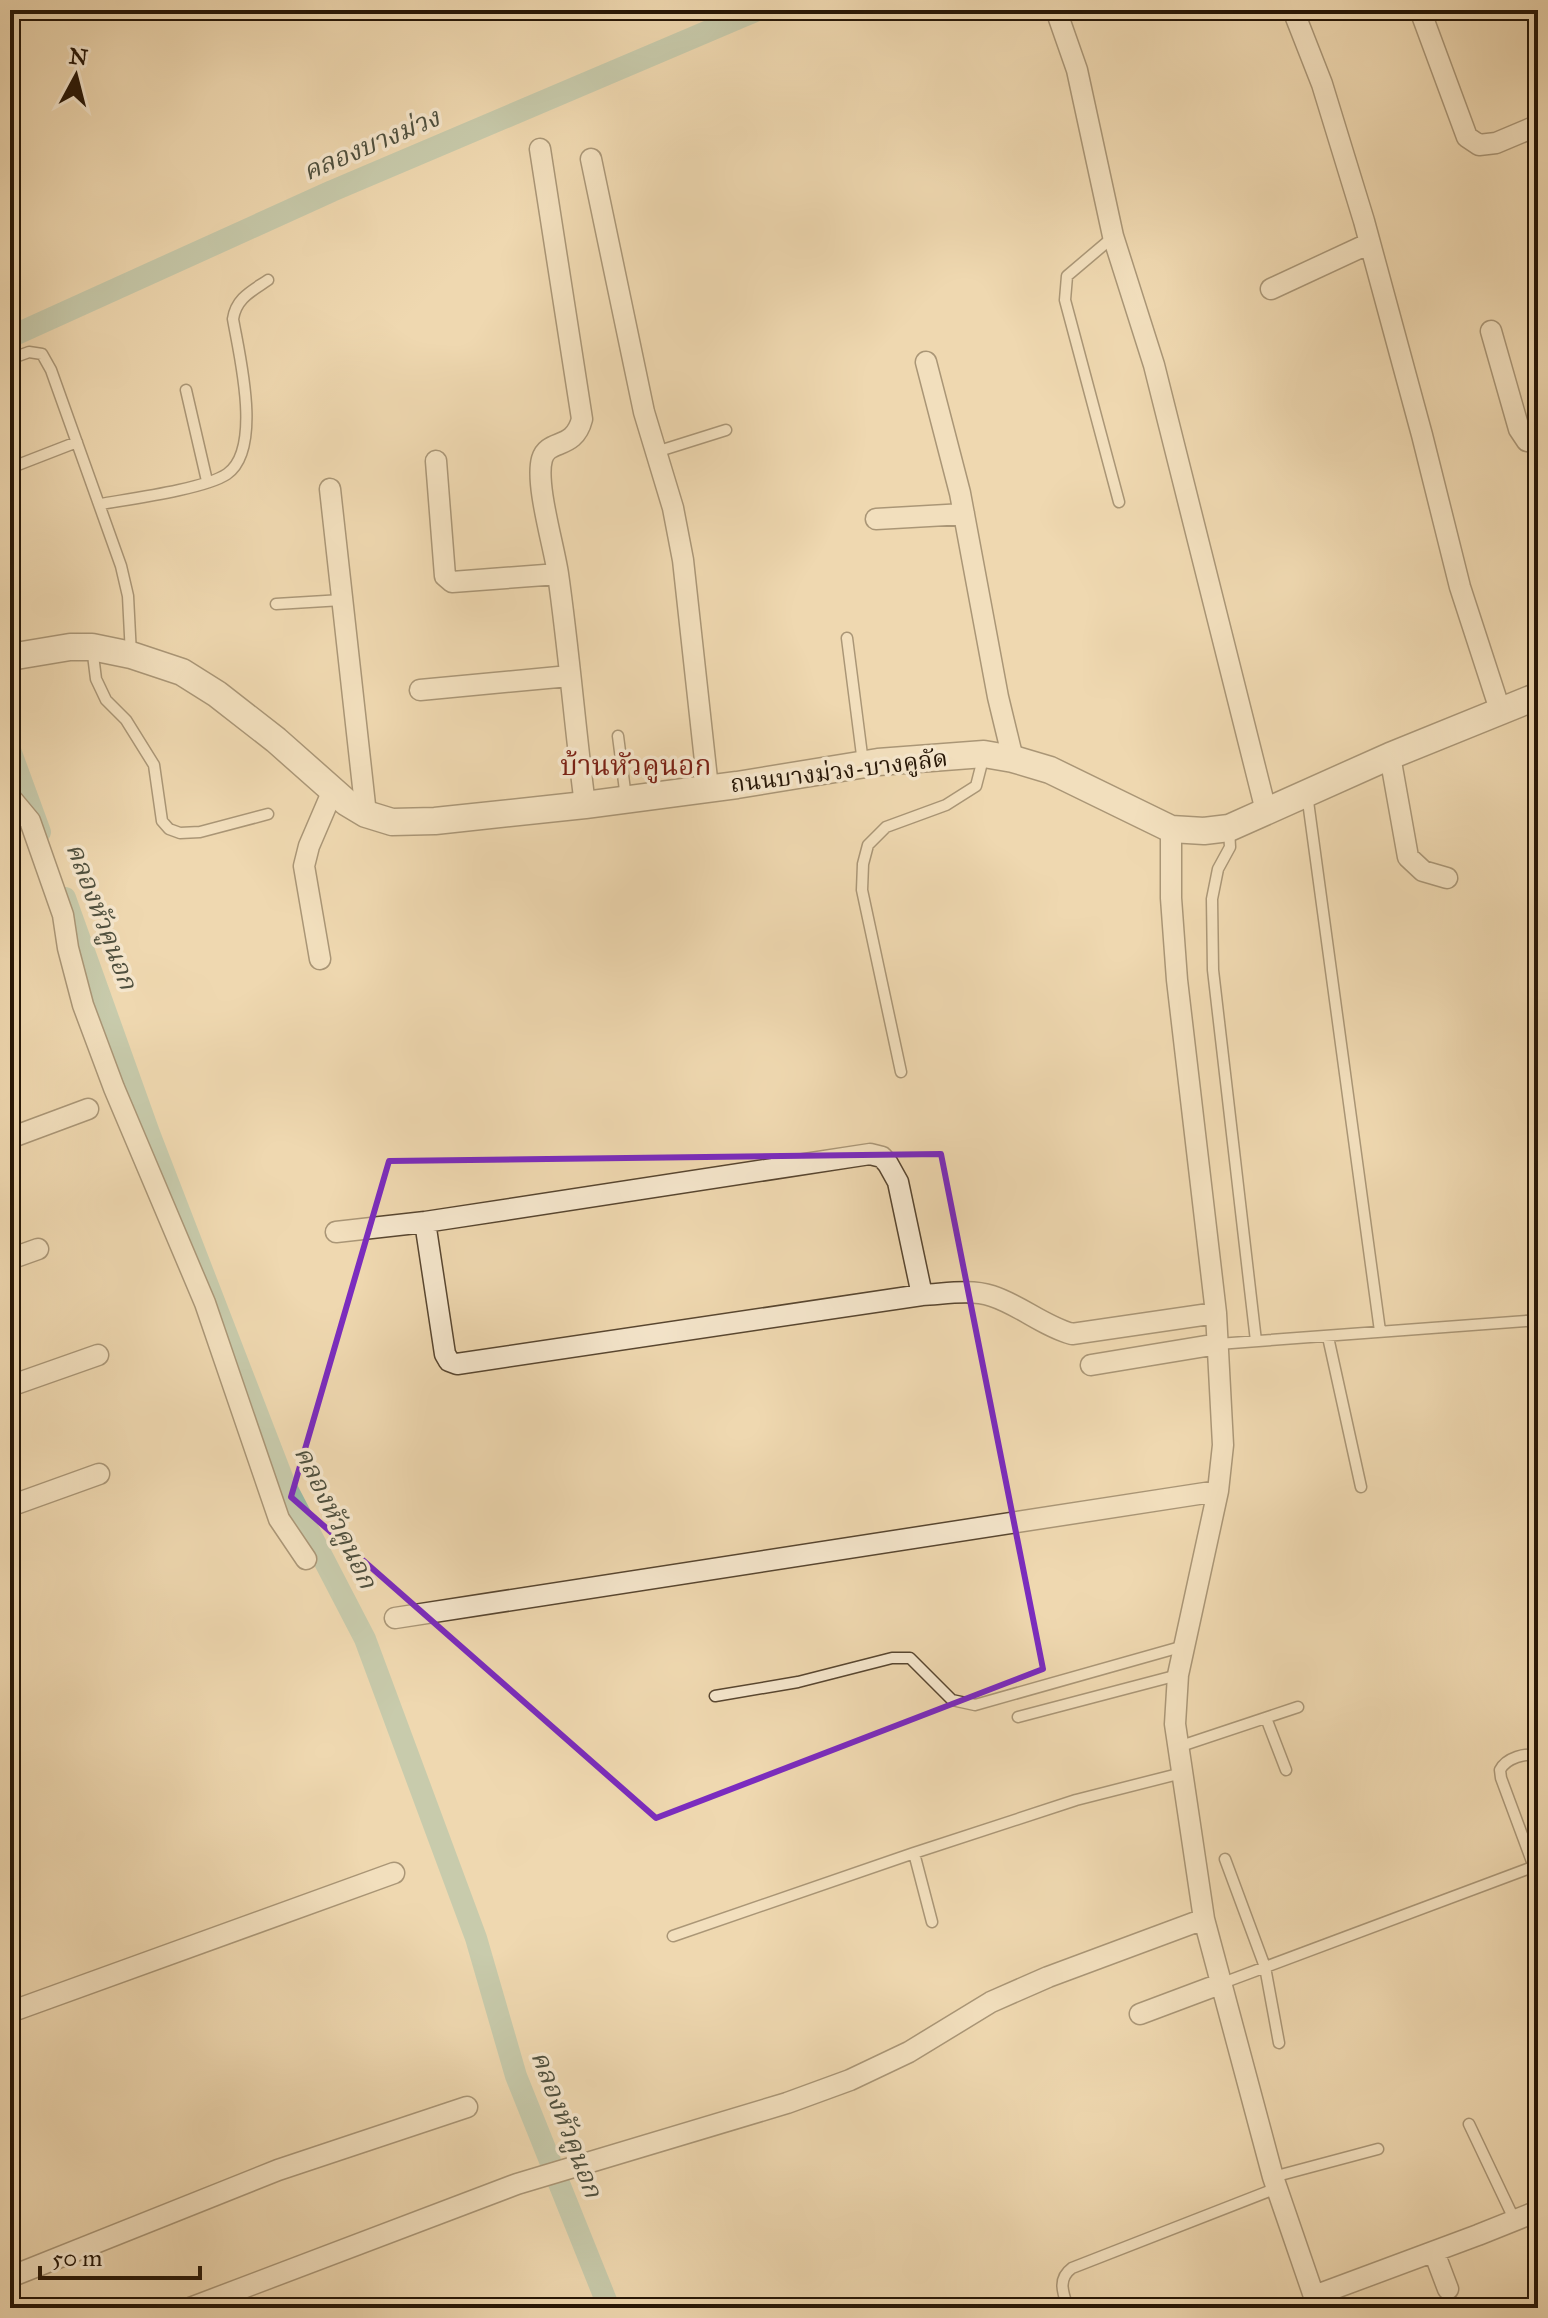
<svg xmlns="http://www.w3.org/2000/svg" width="1548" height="2318" font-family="'IM FELL Great Primer','Noto Serif Thai',serif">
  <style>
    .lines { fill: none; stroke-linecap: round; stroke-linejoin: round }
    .canal { stroke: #9abba7; stroke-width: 22 }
    .service-casing { stroke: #584630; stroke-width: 13 }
    .minor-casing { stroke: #584630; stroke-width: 23 }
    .tertiary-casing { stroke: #584630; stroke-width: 29 }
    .service { stroke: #f5e6cc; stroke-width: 10 }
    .minor { stroke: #f5e6cc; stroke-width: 20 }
    .tertiary { stroke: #f5e6cc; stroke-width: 26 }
    .marked { fill: none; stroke: #7b2cbf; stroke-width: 6; stroke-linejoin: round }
    .labels { text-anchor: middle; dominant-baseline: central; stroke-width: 7; stroke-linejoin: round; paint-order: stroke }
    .street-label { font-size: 24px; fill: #261606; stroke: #f5e6cc }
    .water-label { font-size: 26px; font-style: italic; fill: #4f503e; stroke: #f5e6cc }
    .quarter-label { font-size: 28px; fill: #7a1f14; stroke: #f5e6cc }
  </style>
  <rect width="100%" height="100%" fill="#efd8b0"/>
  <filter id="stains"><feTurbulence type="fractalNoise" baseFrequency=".0025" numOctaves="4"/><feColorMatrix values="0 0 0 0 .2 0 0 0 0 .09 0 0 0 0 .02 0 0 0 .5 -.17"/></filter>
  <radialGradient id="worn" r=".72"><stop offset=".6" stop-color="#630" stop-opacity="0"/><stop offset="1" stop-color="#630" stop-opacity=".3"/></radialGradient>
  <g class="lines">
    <path class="canal" d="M10,337L332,191L758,10
      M10,750L40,832
      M65,898L149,1133L285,1485L365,1639L476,1938L516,2076L609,2308"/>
    <g class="service-casing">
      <path id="service" d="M1113,237L1067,276L1065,300L1119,502
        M10,359L29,352L42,354L51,370L121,566L128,596L131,655
        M186,390L207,481
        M656,452L726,430
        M10,468L77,442
        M101,504C129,499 205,489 227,474C263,449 239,354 233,319C236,298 252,291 268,280
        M276,604L342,600
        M847,638L863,763
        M92,647L96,679L106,700L126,720L154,765L162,821L169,829L180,833L200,832L268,814
        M618,736L626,798
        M1307,794L1380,1331
        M1229,829L1230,847L1218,869L1212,899L1213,970L1256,1341
        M901,1072L862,890L863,864L868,845L886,827L946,805L976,786L984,755
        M1533,1320L1538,1361
        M1328,1337L1361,1487
        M1218,1344L1538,1320
        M715,1696L798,1682L892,1658H910L952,1700L975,1705L1184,1646
        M1018,1717L1178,1675
        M1266,1718L1286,1770
        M1178,1747L1298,1707
        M1225,1859L1265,1967L1279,2043
        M1534,1867L1501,1778L1500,1770C1506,1758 1526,1752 1538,1756
        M932,1922L914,1853L1076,1800L1182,1773
        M673,1936L914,1853
        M1220,1984L1538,1865
        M1469,2124L1515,2221
        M1273,2177L1378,2149
        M1068,2308C1063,2293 1057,2279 1072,2268L1277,2188"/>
    </g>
    <g class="minor-casing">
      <path id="minor" d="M1056,10L1077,70L1113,236L1154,365L1266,811
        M1293,10L1322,84L1364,221L1422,435L1460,587L1500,710
        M1420,10L1467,137L1479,145L1496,143L1534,127L1538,128
        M540,149L582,419C574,451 548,438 542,459C535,484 554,546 558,574C569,651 575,728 585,805
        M591,159L644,412L673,508L683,560L708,788
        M1271,289L1370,243
        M1491,331L1519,429L1527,441L1538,443
        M926,362L960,493L998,697L1013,759
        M436,461L445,576L452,582L558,574
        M330,489L366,814
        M876,519L964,514
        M420,690L569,676
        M1390,756L1408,857L1423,871L1447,878
        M10,797L30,821L63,915L68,948L83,1005L114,1088L205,1303L279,1519L306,1559
        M1171,829V898L1177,980L1216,1313L1223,1445L1218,1491L1178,1675L1175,1724L1204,1919L1273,2177L1318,2308
        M320,959L304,866L309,846L333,790
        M10,1138L88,1109
        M425,1222L445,1354L449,1361L457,1364L922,1295C945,1294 970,1289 992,1296C1020,1305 1043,1326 1072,1334L1216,1313
        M336,1232L425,1222L870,1154L882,1157L888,1164L898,1182L922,1295
        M10,1259L38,1249
        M1091,1365L1218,1344
        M10,1386L98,1355
        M10,1506L99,1474
        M395,1618L1218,1491
        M10,2012L394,1873
        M1140,2014L1220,1984
        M1434,2252L1448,2289
        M10,2277L278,2170L467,2107
        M1314,2296L1478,2235L1538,2211
        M190,2308L517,2184L787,2103L850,2080L909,2052L991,2002L1048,1977L1204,1919"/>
    </g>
    <g class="tertiary-casing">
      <path id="tertiary" d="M10,657L70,647H92L131,655L182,672L217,694L276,740L346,802L366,814L392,822L435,821L585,805L737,785L878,762L984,754L1013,759L1050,770L1171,829L1204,831L1229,828L1390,756L1538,696"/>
    </g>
    <use href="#service" class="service"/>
    <use href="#minor" class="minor"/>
    <use href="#tertiary" class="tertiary"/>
  </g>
  <path d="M0 0H1548V2318H0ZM941,1154L1043,1669L656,1818L291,1497L389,1161Z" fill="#efd8b0" fill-opacity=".55" fill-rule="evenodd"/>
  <path class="marked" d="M941,1154L1043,1669L656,1818L291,1497L389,1161Z"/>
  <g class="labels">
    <g class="street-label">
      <text transform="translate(839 771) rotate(-7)">ถนนบางม่วง-บางคูลัด</text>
    </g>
    <g class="water-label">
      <text transform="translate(371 144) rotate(-23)">คลองบางม่วง</text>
      <text transform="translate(102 916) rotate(69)">คลองหัวคูนอก</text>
      <text transform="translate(336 1517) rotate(64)">คลองหัวคูนอก</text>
      <text transform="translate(567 2124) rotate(69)">คลองหัวคูนอก</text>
    </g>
    <g class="quarter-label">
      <text x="636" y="765">บ้านหัวคูนอก</text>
    </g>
  </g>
  <rect width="1548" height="2318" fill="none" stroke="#efd8b0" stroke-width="40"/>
  <rect x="12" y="12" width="1524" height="2294" fill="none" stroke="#261606" stroke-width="4"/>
  <rect x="20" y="20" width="1508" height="2278" fill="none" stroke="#261606" stroke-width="2"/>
  <g transform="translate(76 76) rotate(7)" stroke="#f5e6cc" stroke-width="6" paint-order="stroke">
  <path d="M0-6L14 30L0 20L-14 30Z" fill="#261606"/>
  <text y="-12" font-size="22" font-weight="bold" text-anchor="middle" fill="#261606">N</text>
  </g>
  <path d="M40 2266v12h160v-12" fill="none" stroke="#261606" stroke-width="4"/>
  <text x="52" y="2266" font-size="24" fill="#261606" stroke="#f5e6cc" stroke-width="6" paint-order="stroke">50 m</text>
  <rect width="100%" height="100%" filter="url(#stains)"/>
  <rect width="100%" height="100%" fill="url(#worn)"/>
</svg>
